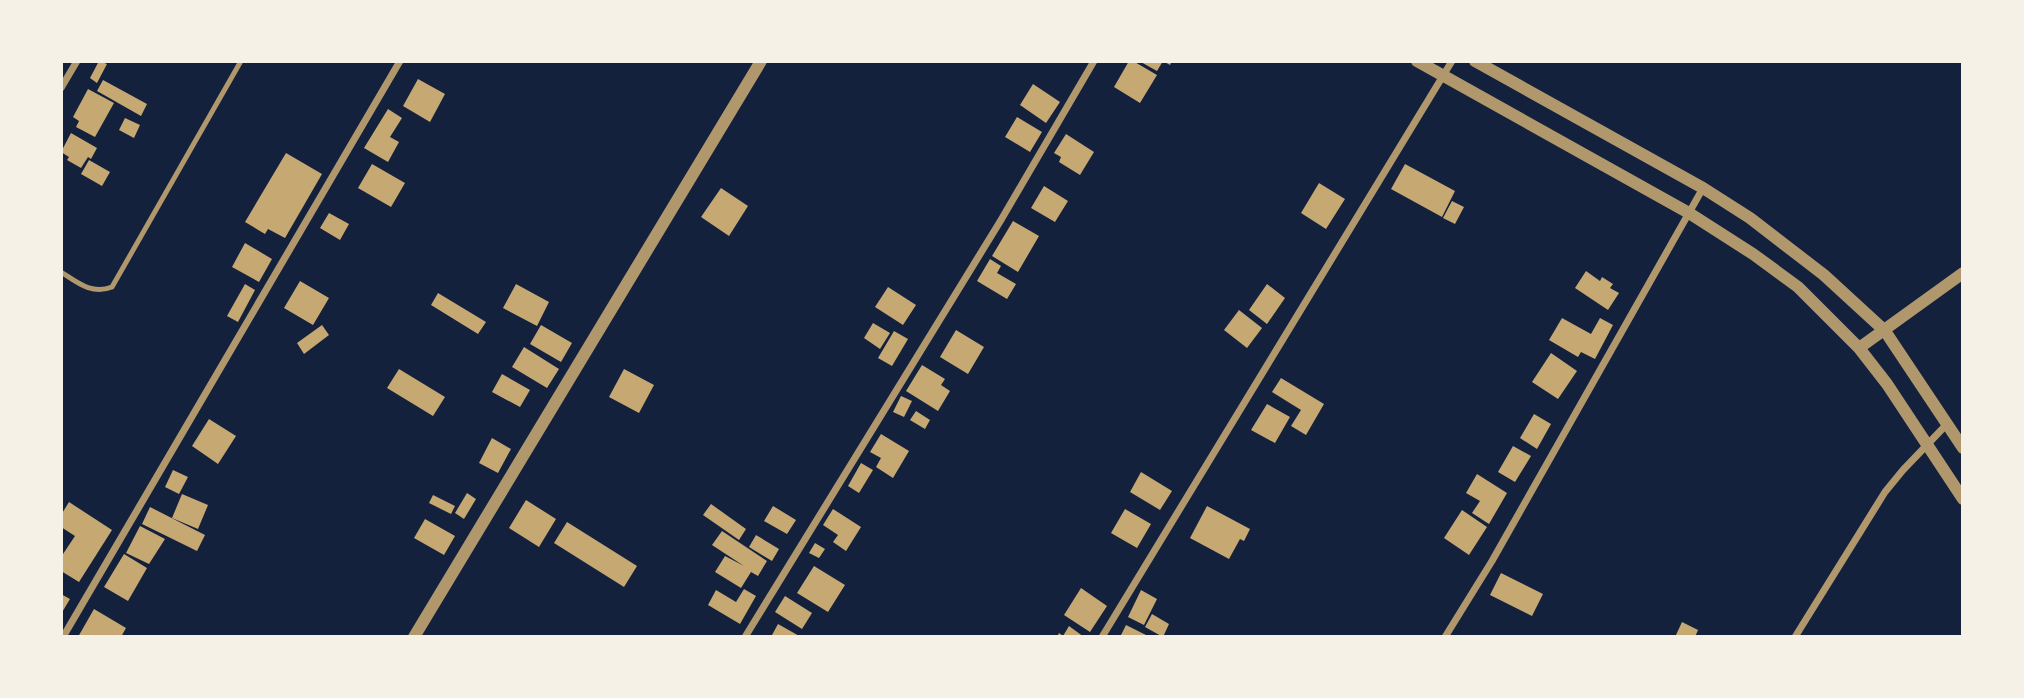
<svg xmlns="http://www.w3.org/2000/svg" width="2024" height="698" font-family="'Space Grotesk',sans-serif">
  <style>
    .building { fill: #c6a872 }
    .lines { fill: none; stroke-linecap: round; stroke-linejoin: round }
    .service { stroke: #b1986c; stroke-width: 5 }
    .minor { stroke: #b1986c; stroke-width: 7 }
    .tertiary { stroke: #b1986c; stroke-width: 12 }
  </style>
  <rect width="100%" height="100%" fill="#14213d"/>
  <path class="building" d="M99,61L107,64L97,83L90,78Z
    M1129,61H1133L1157,75L1140,103L1114,87Z
    M1139,61H1172L1170,65L1163,61L1157,71Z
    M418,79L445,94L430,122L403,106Z
    M103,80L147,104L141,116L97,91Z
    M1033,84L1060,102L1046,123L1020,105Z
    M88,89L114,103L95,137L76,127L79,121L73,117Z
    M388,109L402,118L390,137L399,142L388,162L364,148Z
    M1017,117L1042,132L1030,152L1005,137Z
    M125,118L140,125L134,138L119,130Z
    M71,133L97,148L91,159L88,157L81,168L67,160L69,157L61,152Z
    M1066,134L1094,152L1080,175L1059,162L1061,157L1054,153Z
    M286,153L322,174L285,238L268,229L265,234L245,222Z
    M89,160L110,172L102,186L81,174Z
    M372,164L405,183L391,207L358,188Z
    M1405,164L1455,191L1442,217L1391,189Z
    M1319,183L1345,199L1326,229L1301,213Z
    M1044,186L1068,201L1055,222L1031,208Z
    M721,188L748,206L729,236L701,217Z
    M1452,201L1464,207L1455,224L1443,218Z
    M329,213L349,224L340,240L320,228Z
    M1013,221L1039,236L1018,272L992,256Z
    M245,243L272,259L259,282L232,267Z
    M990,259L1001,266L997,273L1016,284L1007,299L977,281Z
    M1586,271L1600,281L1602,277L1613,284L1610,288L1619,293L1608,310L1575,288Z
    M300,281L329,298L313,325L284,308Z
    M245,284L255,290L238,322L227,316Z
    M516,284L549,302L537,326L503,308Z
    M1267,284L1285,298L1267,324L1249,310Z
    M888,287L916,305L903,325L875,307Z
    M438,293L486,322L478,334L431,305Z
    M1239,310L1262,328L1247,348L1224,330Z
    M1562,318L1591,334L1600,318L1613,325L1595,359L1581,352L1578,357L1549,340Z
    M873,323L890,333L880,349L864,338Z
    M322,325L329,335L304,354L297,343Z
    M541,325L572,343L561,362L530,344Z
    M956,330L984,347L968,374L940,357Z
    M894,331L908,339L892,366L878,358Z
    M524,347L559,369L547,388L512,367Z
    M1551,353L1577,371L1558,399L1532,382Z
    M922,365L945,379L941,385L950,391L938,411L906,391Z
    M399,369L445,397L433,416L387,388Z
    M624,369L654,385L639,413L609,397Z
    M502,374L530,390L520,407L492,392Z
    M1281,378L1324,404L1306,435L1291,426L1301,410L1272,392Z
    M901,396L912,401L904,417L893,412Z
    M1267,404L1290,417L1275,443L1251,430Z
    M916,411L930,420L925,429L910,420Z
    M1534,414L1551,424L1537,449L1520,438Z
    M209,419L236,436L218,464L192,446Z
    M881,434L909,451L893,478L876,467L881,458L870,452Z
    M492,438L511,449L498,473L479,463Z
    M1513,446L1531,456L1515,482L1498,472Z
    M861,463L873,470L859,493L848,486Z
    M173,470L188,477L179,494L165,487Z
    M1141,472L1172,491L1160,510L1130,492Z
    M1477,474L1507,493L1489,524L1472,513L1480,501L1466,493Z
    M467,493L476,499L464,519L455,513Z
    M182,494L208,505L198,529L172,518Z
    M433,495L455,506L451,514L429,503Z
    M526,500L556,519L539,547L509,528Z
    M69,502L112,530L79,582L61,571V557L75,536L61,527V515Z
    M711,504L746,529L739,540L703,515Z
    M773,506L796,520L787,534L764,521Z
    M1207,506L1250,529L1244,541L1240,539L1229,559L1190,538Z
    M150,507L205,535L197,551L142,524Z
    M833,509L861,527L846,551L833,542L838,535L823,525Z
    M1125,509L1151,524L1137,548L1111,533Z
    M1462,510L1487,527L1469,555L1444,538Z
    M425,519L455,536L444,555L414,538Z
    M567,522L637,566L624,587L554,543Z
    M140,526L165,539L149,564L126,553Z
    M722,531L767,561L758,576L751,572L741,588L715,572L725,556L744,566L712,545Z
    M756,535L779,549L772,561L749,547Z
    M815,543L825,549L819,558L809,553Z
    M124,554L147,568L128,601L104,587Z
    M814,566L845,585L828,612L797,593Z
    M1501,573L1543,594L1532,616L1490,595Z
    M1081,588L1107,606L1090,632L1064,615Z
    M744,589L756,596L740,624L708,605L716,590L736,602Z
    M1141,590L1157,599L1144,625L1128,617Z
    M61,594L70,599L61,614Z
    M785,596L812,613L802,629L775,612Z
    M94,609L126,628L121,637H78Z
    M1152,614L1169,624L1163,637L1145,627Z
    M1682,622L1698,630L1695,637L1676,635Z
    M778,624L801,637L772,635Z
    M1126,625L1150,637H1120Z
    M1069,626L1084,637H1057L1059,633L1063,636Z"/>
  <g class="lines">
    <path class="service" d="M61,272C78,283 92,295 112,287L241,61"/>
    <path class="minor" d="M61,88L77,61
      M63,637L400,61
      M745,637L1001,220L1094,61
      M1102,637L1452,61
      M1445,637L1492,561L1703,188
      M1795,637L1885,492L1903,470L1947,424"/>
    <path class="tertiary" d="M1417,61L1689,213L1753,254L1798,287L1859,348L1887,384L1963,499
      M1475,61L1703,188L1750,218L1824,275L1885,331L1963,448
      M1859,348L1963,273
      M414,637L761,61"/>
  </g>
  <rect width="2024" height="698" fill="none" stroke="#f6f1e7" stroke-width="126"/>
</svg>
